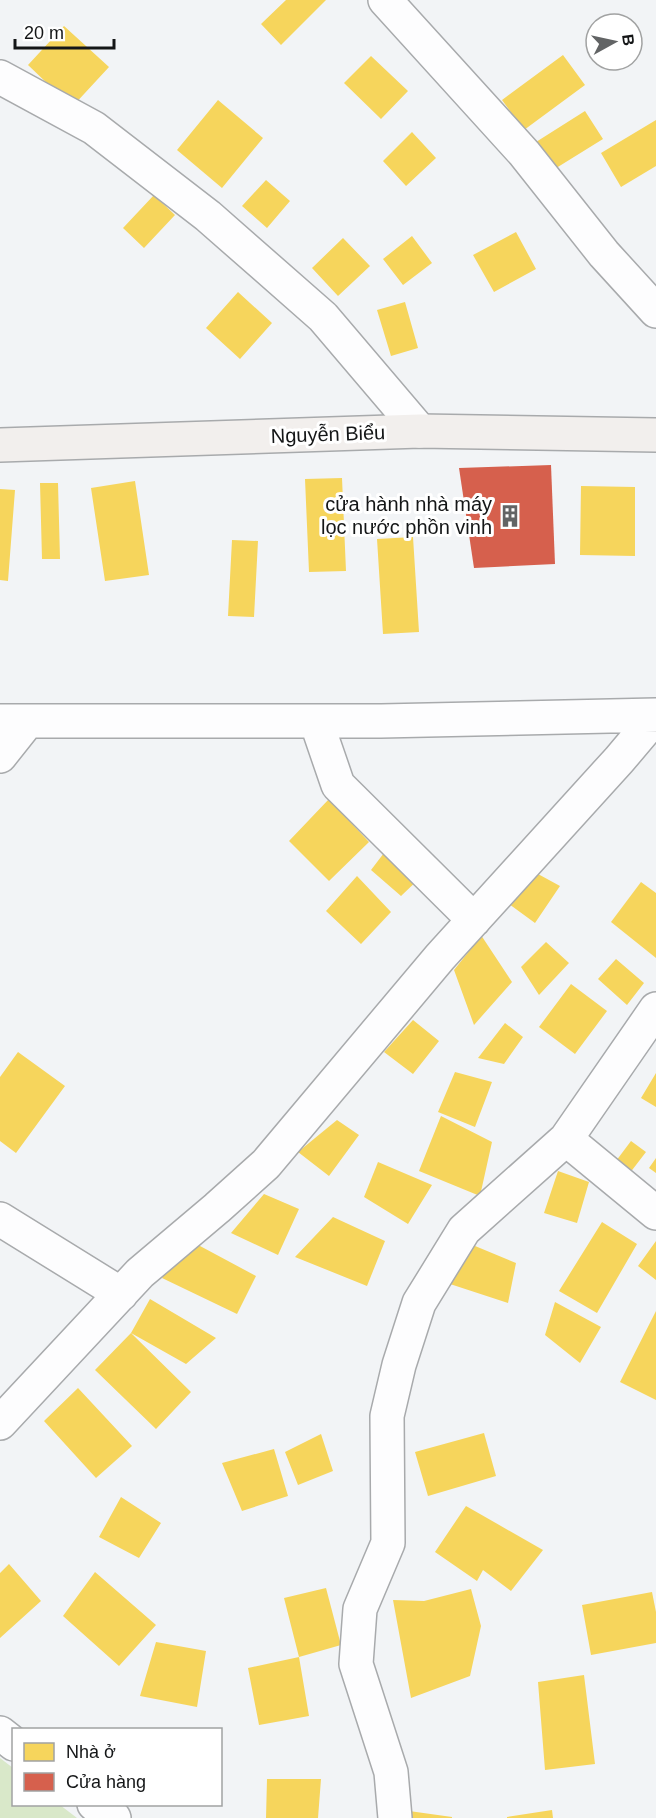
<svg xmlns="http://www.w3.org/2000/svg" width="656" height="1818" font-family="Arial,sans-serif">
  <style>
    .green { fill: #d9e8c9 }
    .homes { fill: #f6d55c }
    .shops { fill: #d6604d }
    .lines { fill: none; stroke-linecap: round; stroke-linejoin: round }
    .street-casing { stroke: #a8aaac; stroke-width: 36 }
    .secondary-casing { stroke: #a8aaac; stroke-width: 36 }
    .street { stroke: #fdfdfe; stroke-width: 33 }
    .secondary { stroke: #f2efed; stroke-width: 33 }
    .labels { text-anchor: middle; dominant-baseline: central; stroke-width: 6; stroke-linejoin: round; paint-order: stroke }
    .street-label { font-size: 20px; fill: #141617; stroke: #fff }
    .poi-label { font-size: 20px; fill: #141617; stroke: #fff; text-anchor: end }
  </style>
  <rect width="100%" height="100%" fill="#f2f4f6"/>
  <path class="green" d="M0,1758L13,1768L14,1804L60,1805L77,1818H0Z"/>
  <path class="homes" d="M286,0H326L281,45L261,24Z
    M64,26L109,67L72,107L28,65Z
    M563,55L585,85L524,130L502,100Z
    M371,56L408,91L381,119L344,83Z
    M218,100L263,138L222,188L177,150Z
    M585,111L603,139L553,170L536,142Z
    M656,120V166L621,187L601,153Z
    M412,132L436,158L406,186L383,161Z
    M266,180L290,201L267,228L242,206Z
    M154,195L175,215L144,248L123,228Z
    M516,232L536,269L494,292L473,255Z
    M412,236L432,263L403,285L383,259Z
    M343,238L370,266L338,296L312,268Z
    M238,292L272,323L240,359L206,328Z
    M405,302L418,348L391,356L377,310Z
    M342,478L346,571L309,572L305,479Z
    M135,481L149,575L105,581L91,488Z
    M40,483H58L60,559H42Z
    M581,486L635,487V556L580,555Z
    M0,489L15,490L8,581L0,580Z
    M413,537L419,632L383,634L377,539Z
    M232,540L258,541L254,617L228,616Z
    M329,799L369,842L329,881L289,841Z
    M387,849L422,876L401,896L371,870Z
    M527,868L560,886L535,923L509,904Z
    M357,876L391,912L361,944L326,911Z
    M641,882L656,893V958L611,922Z
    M477,929L512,982L474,1025L454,970L470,950Z
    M546,942L569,963L539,995L521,967Z
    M616,959L644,983L627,1005L598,979Z
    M571,984L607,1011L575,1054L539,1027Z
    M413,1020L439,1041L413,1074L384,1052Z
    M505,1023L523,1037L504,1064L478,1058Z
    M18,1052L65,1086L16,1153L0,1141V1077Z
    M455,1072L492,1082L475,1127L438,1112Z
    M656,1073V1107L641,1098Z
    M441,1116L492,1142L480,1196L419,1171Z
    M337,1120L359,1135L329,1176L298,1152Z
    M631,1141L646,1152L626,1178L607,1173Z
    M656,1158V1173L649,1168Z
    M378,1162L432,1185L408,1224L364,1197Z
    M558,1171L589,1182L577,1223L544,1213Z
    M264,1194L299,1209L278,1255L231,1233Z
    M333,1217L385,1241L367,1286L295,1257Z
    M602,1222L637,1244L597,1313L559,1291Z
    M187,1239L256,1276L237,1314L162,1278Z
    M463,1241L516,1263L508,1303L450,1284Z
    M656,1241V1280L638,1266Z
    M150,1299L216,1338L186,1364L131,1333Z
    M555,1302L601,1327L580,1363L545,1335Z
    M656,1311V1400L620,1382Z
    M131,1333L191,1392L156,1429L95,1370Z
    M78,1388L132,1446L96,1478L44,1421Z
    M484,1433L496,1476L428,1496L415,1452Z
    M321,1434L333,1471L298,1485L285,1452Z
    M274,1449L288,1496L242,1511L222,1463Z
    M121,1497L161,1523L139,1558L99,1537Z
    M466,1506L543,1550L511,1591L483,1570L477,1581L435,1552Z
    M9,1564L41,1601L0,1638V1573Z
    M95,1572L156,1625L119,1666L63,1616Z
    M326,1588L341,1645L299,1657L284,1598Z
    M471,1589L481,1626L470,1676L411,1698L393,1600L424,1601Z
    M652,1592L656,1612V1643L591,1655L582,1605Z
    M156,1642L206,1651L197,1707L140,1696Z
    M299,1657L309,1716L259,1725L248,1668Z
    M584,1675L595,1764L545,1770L538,1682Z
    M267,1779H321L318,1818H266Z
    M402,1810L452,1817V1818H402Z
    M552,1810L553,1818H507V1817Z"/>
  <path class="shops" d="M551,465L555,564L474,568L459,468Z"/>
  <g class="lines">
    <g class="street-casing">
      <path id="street" d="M385,0L524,153L604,254L656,311
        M0,77L94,128L208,216L323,317L420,431
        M0,721H381L656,715
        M316,721L338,785L474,920
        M0,756L27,722
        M566,1139L656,1213
        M0,1219L121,1294
        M0,1423L140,1273L217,1208L266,1164L440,957L619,760L656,716
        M0,1733L14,1744
        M94,1804L114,1818
        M395,1818L391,1772L356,1664L360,1609L388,1543L387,1416L399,1365L419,1303L464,1230L566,1139L656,1009"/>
    </g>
    <g class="secondary-casing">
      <path id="secondary" d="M0,445L420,431L656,435"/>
    </g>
    <use href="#street" class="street"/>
    <use href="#secondary" class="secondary"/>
  </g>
  <defs>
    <g id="building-bare" transform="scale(1.8)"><path d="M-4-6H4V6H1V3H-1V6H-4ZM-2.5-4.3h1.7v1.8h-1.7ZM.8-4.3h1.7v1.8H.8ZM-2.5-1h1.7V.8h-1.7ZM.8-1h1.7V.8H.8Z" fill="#626465" stroke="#fff" stroke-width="2.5" paint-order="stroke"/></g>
  </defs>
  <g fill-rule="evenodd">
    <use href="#building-bare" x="510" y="516"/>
  </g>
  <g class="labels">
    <g class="street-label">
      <text transform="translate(328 434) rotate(-2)">Nguyễn Biểu</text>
    </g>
    <g class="poi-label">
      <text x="492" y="504">cửa hành nhà máy<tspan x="492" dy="23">lọc nước phồn vinh</tspan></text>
    </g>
  </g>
  <rect x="12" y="1728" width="210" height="78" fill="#ffffff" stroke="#a1a2a2" stroke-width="1.5"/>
  <rect x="24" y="1743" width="30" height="18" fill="#f6d55c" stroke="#a1a2a2" stroke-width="1.5"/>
  <text x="66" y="1758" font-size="18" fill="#141617">Nhà ở</text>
  <rect x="24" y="1773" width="30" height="18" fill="#d6604d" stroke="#a1a2a2" stroke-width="1.5"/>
  <text x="66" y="1788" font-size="18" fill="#141617">Cửa hàng</text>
  <g transform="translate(614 42) rotate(82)"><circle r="28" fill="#ffffff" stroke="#a1a2a2" stroke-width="1.5"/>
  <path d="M0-4.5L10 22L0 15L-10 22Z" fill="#626465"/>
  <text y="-9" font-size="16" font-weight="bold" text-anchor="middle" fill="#141617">B</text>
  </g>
  <path d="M15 39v9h99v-9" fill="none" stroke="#141617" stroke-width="3"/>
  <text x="24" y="39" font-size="18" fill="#141617" stroke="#ffffff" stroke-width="4.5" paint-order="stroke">20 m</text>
</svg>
